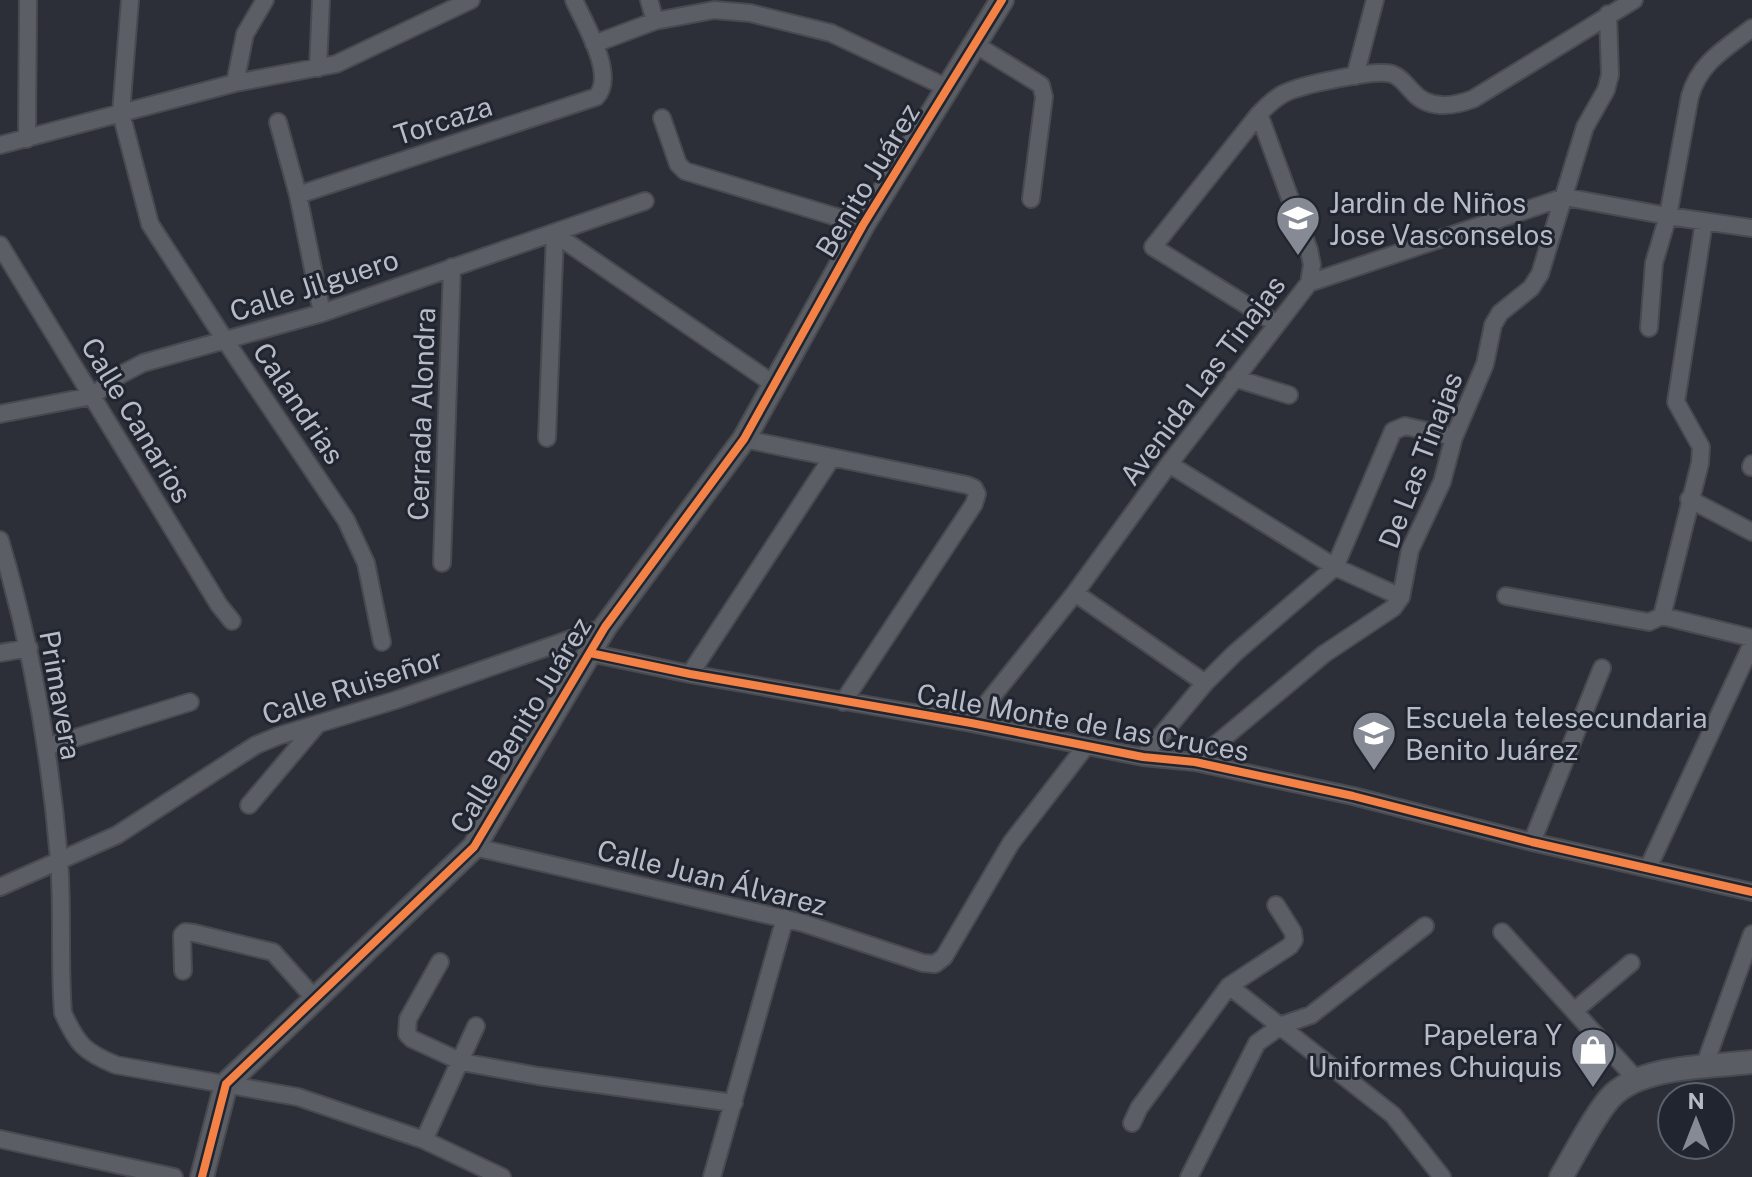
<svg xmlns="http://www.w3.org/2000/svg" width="1752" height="1177" font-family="'Public Sans',sans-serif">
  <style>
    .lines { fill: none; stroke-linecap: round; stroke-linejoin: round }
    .street-casing { stroke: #484a50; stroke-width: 20 }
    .secondary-casing { stroke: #484a50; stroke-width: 26 }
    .street { stroke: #5c5e65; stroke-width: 16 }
    .secondary { stroke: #5a5d63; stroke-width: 22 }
    .cycleway-casing { stroke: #202530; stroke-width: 13 }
    .cycleway { stroke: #f48246; stroke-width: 8 }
    .labels { text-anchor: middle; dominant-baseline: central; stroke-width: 6; stroke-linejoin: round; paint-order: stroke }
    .street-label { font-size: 28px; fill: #b7bbc7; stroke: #202530 }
    .poi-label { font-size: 28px; fill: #b7bbc7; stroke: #202530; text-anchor: start }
  </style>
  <rect width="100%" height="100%" fill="#2c2f37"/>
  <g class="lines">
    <g class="street-casing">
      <path id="street" d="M130,0L121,113L150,224L225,340L346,520L366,563L382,642
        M649,0L655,21
        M594,44L655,21L714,10L750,13L831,33L948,88
        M976,45L1041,85L1044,97L1031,199
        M318,68L321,0
        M1355,76L1375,0
        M235,83L245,34L265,0
        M1259,114L1309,250L1312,265L1309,283
        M662,118L678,164L685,171L863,225
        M278,122L298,195L322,313
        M27,139L28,0
        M0,145L235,83L336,64L471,0
        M298,195L596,97C617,76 584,23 574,0
        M0,245L219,605L232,621
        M1277,324L1153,247L1259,114C1266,107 1273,99 1283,94C1299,85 1375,69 1392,74C1401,77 1405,84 1411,90C1427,110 1452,107 1473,99L1634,0
        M1649,328L1654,263L1668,216L1690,96C1700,62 1725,49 1752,28
        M1234,378L1289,395
        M0,414L92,396L120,375L143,363L322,313L645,201
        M547,438L555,234L775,385
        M744,439L967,485L974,488L977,494L974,504L843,702
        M1169,464L1335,567L1401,597
        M1751,467L1752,464
        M1689,499L1752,532
        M0,540C31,644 50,751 59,859C63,910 59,962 63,1013C77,1044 84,1052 116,1065L298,1097L424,1140L502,1177
        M442,563L452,267
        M1075,593L1205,683
        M1506,596L1649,622L1662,616
        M1662,616L1700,463L1701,447L1676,402L1704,222
        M1662,616L1752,638
        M0,653L29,648
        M590,653L690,674L971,723L1143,757L1195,762L1353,796L1532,842L1752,892
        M690,674L831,459
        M971,723L1075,593L1169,464L1309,283L1565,197L1668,216L1752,228
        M46,747L190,702
        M1143,757L1205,683L1235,653L1335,567L1393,431L1405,426L1454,437
        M1195,762L1324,654L1393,608L1401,597L1410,550L1442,482L1454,437L1485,364L1493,325L1500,313L1531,288L1540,274L1585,127L1606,90L1610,75L1608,14
        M249,805L316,726
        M1532,842L1602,668
        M474,847L803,923L923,963L935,964L944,957L1011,843L1086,746
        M1648,868L1752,644
        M0,887L117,835L256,745L278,736L396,700L605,627
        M1502,932L1636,1079
        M440,962L408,1019L407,1034L412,1039L462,1062L538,1076L734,1103
        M183,971L182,935L185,932L194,933L273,952L316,1000
        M1229,986L1393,1115L1442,1177
        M1574,1011L1631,963
        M1704,1067L1752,934
        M1132,1123L1139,1108L1229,986L1290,946L1294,940L1293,932L1276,905
        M0,1139L174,1177
        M424,1140L476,1026
        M712,1177L785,918
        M1189,1177L1257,1043L1282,1025L1311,1015L1425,926"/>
    </g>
    <g class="secondary-casing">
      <path id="secondary" d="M202,1177L226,1084L474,847L605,627L744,439L863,225L1002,0
        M1561,1177C1575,1154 1593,1117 1610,1098C1639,1065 1711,1067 1752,1062"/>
    </g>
    <use href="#street" class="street"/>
    <use href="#secondary" class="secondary"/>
    <g class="cycleway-casing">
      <path id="cycleway" d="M590,653L690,674L971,723L1143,757L1195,762L1353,796L1532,842L1752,892
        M202,1177L226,1084L474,847L605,627L744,439L863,225L1002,0"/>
    </g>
    <use href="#cycleway" class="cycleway"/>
  </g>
  <defs>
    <g id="school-pin" transform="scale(2.3)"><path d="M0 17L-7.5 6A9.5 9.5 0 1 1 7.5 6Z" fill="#868a95" stroke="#202530"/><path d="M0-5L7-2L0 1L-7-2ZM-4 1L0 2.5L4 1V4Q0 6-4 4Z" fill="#fff"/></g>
    <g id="shop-pin" transform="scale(2.3)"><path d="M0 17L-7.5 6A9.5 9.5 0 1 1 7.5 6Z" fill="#868a95" stroke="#202530"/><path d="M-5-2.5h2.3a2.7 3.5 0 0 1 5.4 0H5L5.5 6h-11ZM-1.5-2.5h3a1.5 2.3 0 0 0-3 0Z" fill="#fff"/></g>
  </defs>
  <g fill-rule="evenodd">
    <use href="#school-pin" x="1298" y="218"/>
    <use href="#school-pin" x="1374" y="733"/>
    <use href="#shop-pin" x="1593" y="1050"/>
  </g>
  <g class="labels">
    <g class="street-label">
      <text transform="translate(443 120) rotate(-18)">Torcaza</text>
      <text transform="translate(867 180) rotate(-59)">Benito Juárez</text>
      <text transform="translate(314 285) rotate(-18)">Calle Jilguero</text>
      <text transform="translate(1202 380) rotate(-53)">Avenida Las Tinajas</text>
      <text transform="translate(299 403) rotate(56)">Calandrias</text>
      <text transform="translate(421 414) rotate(-88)">Cerrada Alondra</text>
      <text transform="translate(137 420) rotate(59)">Calle Canarios</text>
      <text transform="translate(1420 460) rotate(-69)">De Las Tinajas</text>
      <text transform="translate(352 686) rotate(-18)">Calle Ruiseñor</text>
      <text transform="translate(61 695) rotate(80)">Primavera</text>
      <text transform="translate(1083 722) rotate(10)">Calle Monte de las Cruces</text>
      <text transform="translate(520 725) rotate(-59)">Calle Benito Juárez</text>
      <text transform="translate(712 877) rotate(14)">Calle Juan Álvarez</text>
    </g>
    <g class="poi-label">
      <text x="1329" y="202">Jardin de Niños<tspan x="1329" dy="32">Jose Vasconselos</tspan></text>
      <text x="1405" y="717">Escuela telesecundaria<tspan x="1405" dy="32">Benito Juárez</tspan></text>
      <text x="1562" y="1034" text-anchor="end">Papelera Y<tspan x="1562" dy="32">Uniformes Chuiquis</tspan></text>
    </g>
  </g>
  <g transform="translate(1696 1121)"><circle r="38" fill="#202530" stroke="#5c616c" stroke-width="2"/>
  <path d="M0-6L14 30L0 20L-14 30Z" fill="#868a95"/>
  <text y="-12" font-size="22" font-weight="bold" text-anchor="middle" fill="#b7bbc7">N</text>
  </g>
</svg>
